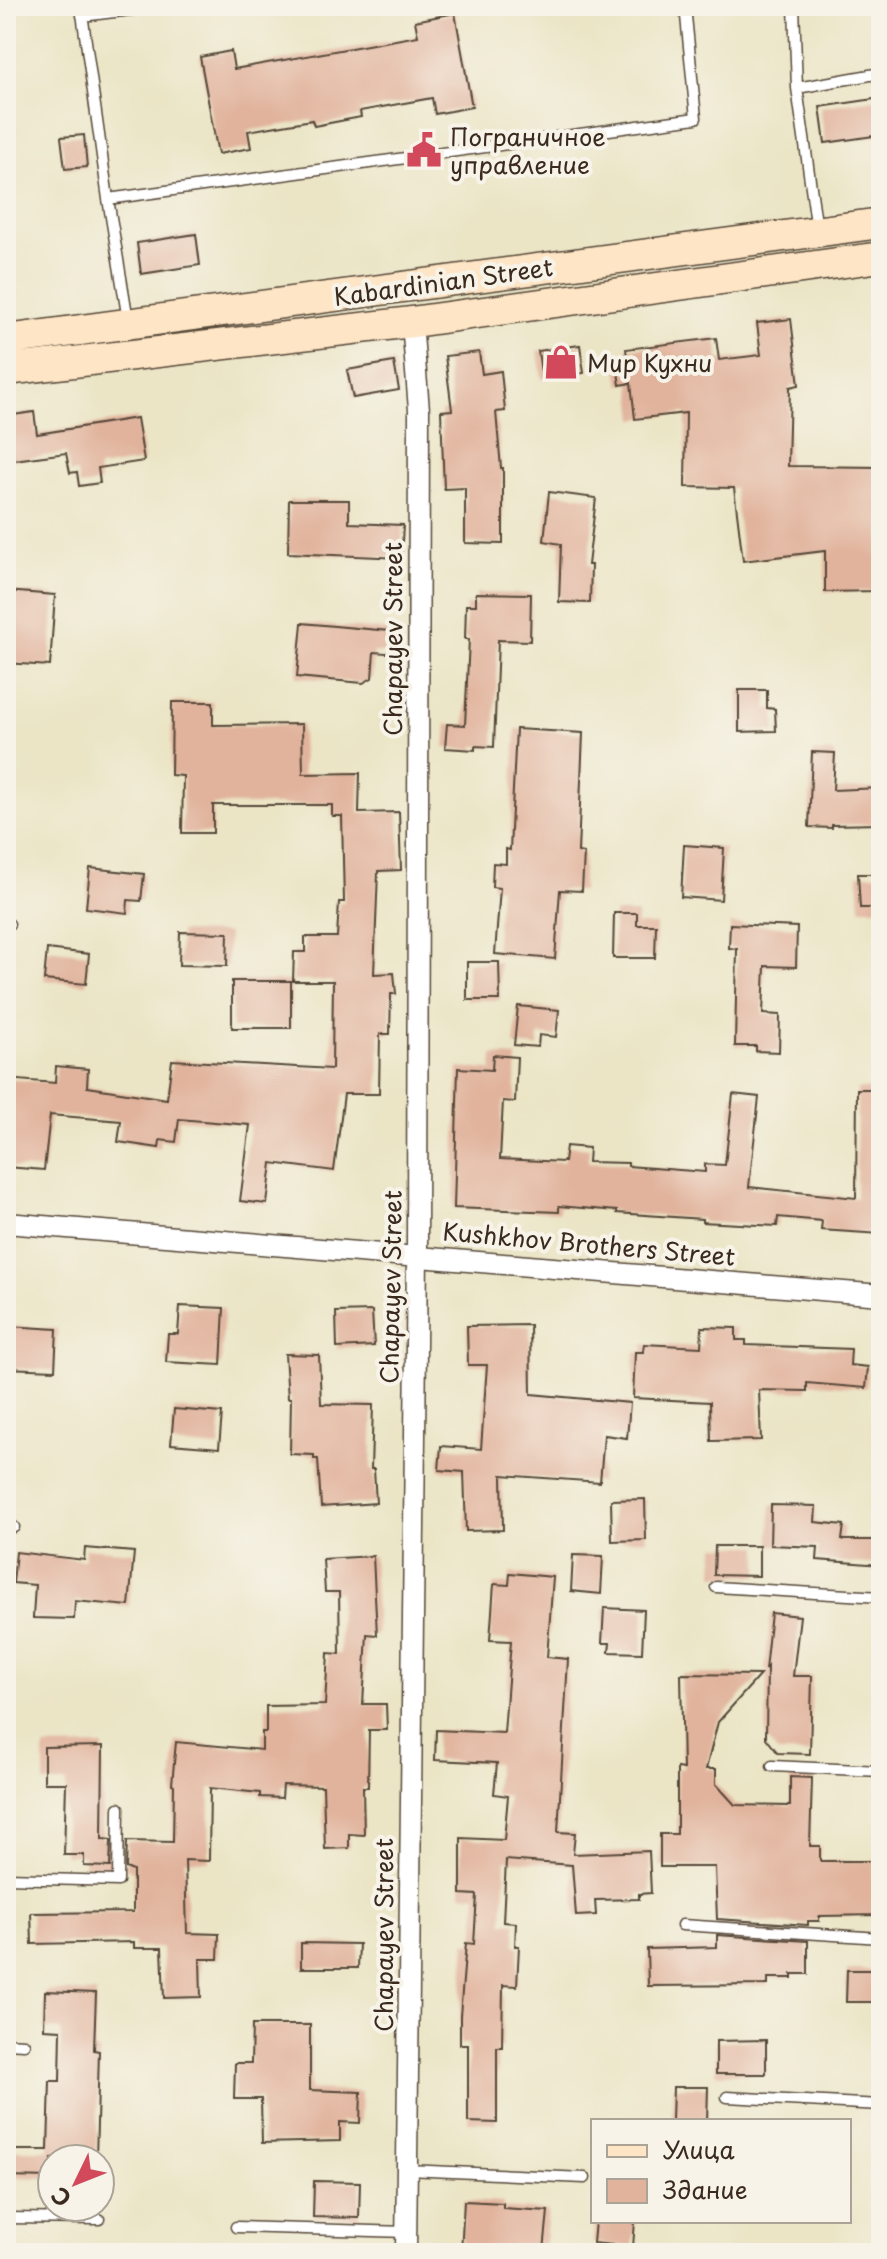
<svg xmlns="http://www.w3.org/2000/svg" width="887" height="2259" font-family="'Playpen Sans',sans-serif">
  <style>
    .building { fill: #e1b39c }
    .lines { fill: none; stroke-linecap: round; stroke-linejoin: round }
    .lane-casing { stroke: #554637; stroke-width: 13 }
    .street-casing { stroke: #554637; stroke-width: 23 }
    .secondary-casing { stroke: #554637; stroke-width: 33 }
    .lane { stroke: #fff; stroke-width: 10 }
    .street { stroke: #fff; stroke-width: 20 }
    .secondary { stroke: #fee5c5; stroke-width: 30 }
    .labels { text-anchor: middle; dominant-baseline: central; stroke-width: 8; stroke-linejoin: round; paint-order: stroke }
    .poi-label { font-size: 24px; fill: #3b2a1e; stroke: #f7f3e8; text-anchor: start }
    .street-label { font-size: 24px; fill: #3b2a1e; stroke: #f7f3e8 }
  </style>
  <rect width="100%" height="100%" fill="#f7f3e8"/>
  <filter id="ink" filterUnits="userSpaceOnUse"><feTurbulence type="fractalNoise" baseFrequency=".0125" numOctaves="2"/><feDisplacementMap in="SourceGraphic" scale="16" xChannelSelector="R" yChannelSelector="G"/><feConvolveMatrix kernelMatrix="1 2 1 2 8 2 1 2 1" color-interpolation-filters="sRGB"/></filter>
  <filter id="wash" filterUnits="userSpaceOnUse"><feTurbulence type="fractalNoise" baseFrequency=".006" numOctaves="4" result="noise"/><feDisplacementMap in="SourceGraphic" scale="32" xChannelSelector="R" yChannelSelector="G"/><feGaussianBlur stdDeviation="1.8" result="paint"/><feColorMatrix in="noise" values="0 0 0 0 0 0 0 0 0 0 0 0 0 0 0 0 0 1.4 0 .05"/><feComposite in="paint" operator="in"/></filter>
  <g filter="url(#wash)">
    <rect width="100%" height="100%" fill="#ebe5c6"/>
    <g id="blocks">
      <path class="building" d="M455,13L472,107L435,114L432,98L360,111L361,117L314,126L312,120L248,131L251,148L218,154L200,57L231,51L234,69L418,36L415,21Z
        M881,98V135L825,143L820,107Z
        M84,135L87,167L65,169L61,137Z
        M196,234L200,265L141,274L137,243Z
        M791,319L799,385L790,387L788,466L881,467V577H877V591L825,592V551L743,561L734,488L685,487L686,413L635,419L631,383L620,385L616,359L627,357L626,349L716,338L719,360L761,355L757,323Z
        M580,345L584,373L542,379L538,351Z
        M479,352L482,374L501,371L505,411L496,412L501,468H503V544L465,543V488L444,489L441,411L452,410L445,356Z
        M394,362L399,390L353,398L347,370Z
        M34,412L37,434L137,418L144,461L98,468L100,483L79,486L77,472L70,473L66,453L6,461V416Z
        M549,492L596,498L588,565H591L590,603L559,602L561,544L544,541Z
        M289,500H349V523L403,525L401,558L288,553Z
        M6,591L55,595L50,666L6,663Z
        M476,593L531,594L530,641L498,640L494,747L475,746V750L445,748L447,724L465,725L469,639H465L466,605H476Z
        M302,623L400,632L398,654L374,652L372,678L363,683L297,677Z
        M739,690H767V708L775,709L776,731L739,732Z
        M172,702H213V725L302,724L303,774L360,773L359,813L399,812L401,870L378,871L374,974L394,973L396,994H391L390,1034H380L379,1094H344L334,1171L272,1163L267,1204L240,1201L250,1125L179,1119L176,1142L160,1140L159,1148L118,1142L121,1121L50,1115L44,1170L6,1167V1079L55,1083L56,1066L88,1069L87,1087L167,1099L172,1060L332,1069L333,981H293L294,952H305V937H337L339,902H344L342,816H332V805H213V833H182L183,776L171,775Z
        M516,729L583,733L578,852L584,853L582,891L560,890L555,959L495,954L500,888L492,887L493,863L506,864V849L510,850Z
        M812,752L835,753L833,790L881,788V824L832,825V828L809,827Z
        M684,845L724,848L721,900L681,897Z
        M90,868L144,874L141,901L128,900L127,913L86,908Z
        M858,874H881V908H860Z
        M614,913H637V925H656L655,958H613Z
        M730,924L797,927L796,967L765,966L763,1014L780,1015L779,1052L756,1051V1046H735L737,949L729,948Z
        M180,932L228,933L227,966L179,965Z
        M47,949L89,954L86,984L44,980Z
        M467,962H499L500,1000H467Z
        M232,981H291V1028H232Z
        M518,1006L559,1010L556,1037L539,1035L538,1047L514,1045Z
        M493,1055L517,1057L515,1102L503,1101L500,1159L564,1162L566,1146L589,1148L588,1162L628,1163V1166L705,1172V1164L725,1165L733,1094L759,1097L749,1187L856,1198L857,1089H881V1234L821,1230L822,1221L778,1217L777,1226L702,1222V1219L617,1213V1211L559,1206V1212L454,1208L458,1068L492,1070Z
        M180,1306L224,1308L221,1365L166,1362L168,1334H178Z
        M372,1311L374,1346L337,1348L336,1312Z
        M530,1325L531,1394L630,1403L627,1438L604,1435L600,1482L502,1475L503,1530L466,1531L464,1472L439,1470L441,1446L481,1449L487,1365H468L467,1326Z
        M8,1326L57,1329L55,1370L6,1368Z
        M702,1327L736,1328V1340H746V1345L851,1349L850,1365L868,1367L866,1388L807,1383V1391L759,1390L761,1440L711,1441L710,1402L633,1398L635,1352H643L644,1344L701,1347Z
        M285,1354L319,1355L321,1404L373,1405L371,1469H374L376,1503L321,1507L318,1459H314V1455L290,1454L291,1398H288Z
        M174,1409L222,1413L219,1448L171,1444Z
        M645,1499L646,1540L612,1541L611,1500Z
        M771,1505L816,1506L815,1522L844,1525L842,1540H881V1565L817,1560L818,1547L770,1545Z
        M715,1546H759V1576L714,1575Z
        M85,1548L134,1552L129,1606L75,1601L74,1619L33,1618L35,1585L13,1583L16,1552L84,1560Z
        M573,1555L603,1556L601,1594L571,1591Z
        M373,1556L377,1635L367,1634L363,1704H386L387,1730H369L368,1787H363L364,1835L349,1834V1848L325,1849L323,1786L283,1785L282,1798L260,1797V1793L210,1788L209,1861L185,1860L187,1933L219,1934L218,1959H200L201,1997L164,1998L162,1948H134V1942L32,1944L31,1913L133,1912V1871L126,1868L127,1841L173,1842L174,1785L172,1784L176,1742L262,1750V1732H266V1706L325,1705L328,1653L340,1654L339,1592H325L323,1559Z
        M510,1573L553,1577L547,1657L568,1659L558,1832L575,1833L573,1854L649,1851L651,1893L639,1894V1899L595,1900L596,1915L576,1916L572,1865L506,1860L503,1922L516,1923L515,1946H519L517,1986L503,1985L502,2047H497V2123L468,2122V2044H460V2016L466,1943L474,1944L477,1895L461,1894V1838L504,1840L508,1796L494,1794L497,1763L435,1760L436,1730L504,1733L511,1641L490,1640L494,1584L509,1585Z
        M604,1608L644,1610L642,1653L609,1652L610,1643H602Z
        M771,1613L800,1616L793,1676H812L810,1754L778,1753L766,1738L767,1667L765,1670Z
        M681,1674L760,1675L718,1722L706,1769H716V1784L735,1805L790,1806V1777L812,1778L810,1846H820V1861H881V1915L819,1916V1921H808V1925L717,1919L715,1867H660V1834H677V1768L683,1769Z
        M103,1746L102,1839L111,1840L110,1867L84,1866V1855H64L66,1783H44V1747Z
        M717,1935L808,1941V1974H792V1978H768V1985L648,1986L647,1949L717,1947Z
        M301,1943L359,1944L358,1968H301Z
        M847,1970H881V2002H846Z
        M45,1991L96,1993L94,2050L99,2051L96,2159H52V2178L6,2177V2150H48L50,2081H60L61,2030L44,2029Z
        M252,2025H310V2090L361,2092L360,2123L340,2122V2141L262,2143L261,2099H234L235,2063H251Z
        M766,2040V2074H716V2041Z
        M673,2087H708L707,2121H672Z
        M314,2181L360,2182L359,2218L313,2217Z
        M464,2201L503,2203V2208L548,2211L544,2251L505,2248L504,2253H461Z
        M595,2221H635L633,2247L593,2243Z"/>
    </g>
  </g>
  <g filter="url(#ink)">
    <use href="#blocks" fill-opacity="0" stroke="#554637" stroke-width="2"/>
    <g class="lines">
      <g class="lane-casing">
        <path id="lane" d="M81,6L108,199L128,320
          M794,6L797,88L817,230
          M82,16L163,6
          M797,88L881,73
          M108,199L696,118L685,6
          M6,924H9
          M6,1527H14
          M716,1587L881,1597
          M772,1766L881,1771
          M6,1878L118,1881L119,1808
          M682,1925L881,1938
          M6,2043L24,2044
          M727,2097L881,2105
          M407,2170L585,2178
          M6,2218L99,2219
          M236,2227L407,2232"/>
      </g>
      <g class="street-casing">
        <path id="street" d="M6,1223L881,1295
          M406,2253L417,1254L419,410L412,322"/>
      </g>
      <g class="secondary-casing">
        <path id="secondary" d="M6,340L881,223
          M6,370L412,322L881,257"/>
      </g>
      <use href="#lane" class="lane"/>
      <use href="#street" class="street"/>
      <use href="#secondary" class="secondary"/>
    </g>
  </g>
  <defs>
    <g id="civic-bare" transform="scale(2.76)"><path d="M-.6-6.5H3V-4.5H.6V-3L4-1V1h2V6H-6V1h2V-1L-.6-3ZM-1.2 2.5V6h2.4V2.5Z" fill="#d1495b" stroke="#f7f3e8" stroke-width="2.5" paint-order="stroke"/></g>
    <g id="shop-bare" transform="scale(2.76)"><path d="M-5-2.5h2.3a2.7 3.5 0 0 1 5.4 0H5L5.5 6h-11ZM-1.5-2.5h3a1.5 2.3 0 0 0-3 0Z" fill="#d1495b" stroke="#f7f3e8" stroke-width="2.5" paint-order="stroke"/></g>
  </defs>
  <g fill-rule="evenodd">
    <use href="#civic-bare" x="424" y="150"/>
    <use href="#shop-bare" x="561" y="362"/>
  </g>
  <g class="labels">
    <g class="poi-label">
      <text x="450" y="136">Пограничное<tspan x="450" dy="28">управление</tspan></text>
      <text x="587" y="362">Мир Кухни</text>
    </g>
    <g class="street-label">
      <text transform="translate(443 281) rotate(-8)">Kabardinian Street</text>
      <text transform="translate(392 639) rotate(-90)">Chapayev Street</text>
      <text transform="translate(589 1243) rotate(5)">Kushkhov Brothers Street</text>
      <text transform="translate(390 1287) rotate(-89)">Chapayev Street</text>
      <text transform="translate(383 1935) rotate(-90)">Chapayev Street</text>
    </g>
  </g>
  <rect width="887" height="2259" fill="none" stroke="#f7f3e8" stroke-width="32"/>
  <rect x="591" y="2119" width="260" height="104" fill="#f7f3e8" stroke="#aca397" stroke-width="2"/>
  <rect x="607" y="2145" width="40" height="12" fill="#fee5c5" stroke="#aca397" stroke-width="2"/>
  <text x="663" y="2159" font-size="24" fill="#3b2a1e">Улица</text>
  <rect x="607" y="2179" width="40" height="24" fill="#e1b39c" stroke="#aca397" stroke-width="2"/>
  <text x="663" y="2199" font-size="24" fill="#3b2a1e">Здание</text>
  <g transform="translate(76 2183) rotate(227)"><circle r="38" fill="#f7f3e8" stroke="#aca397" stroke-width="2"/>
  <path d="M0-6L14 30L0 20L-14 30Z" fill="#d1495b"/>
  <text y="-12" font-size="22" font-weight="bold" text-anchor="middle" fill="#3b2a1e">С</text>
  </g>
</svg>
